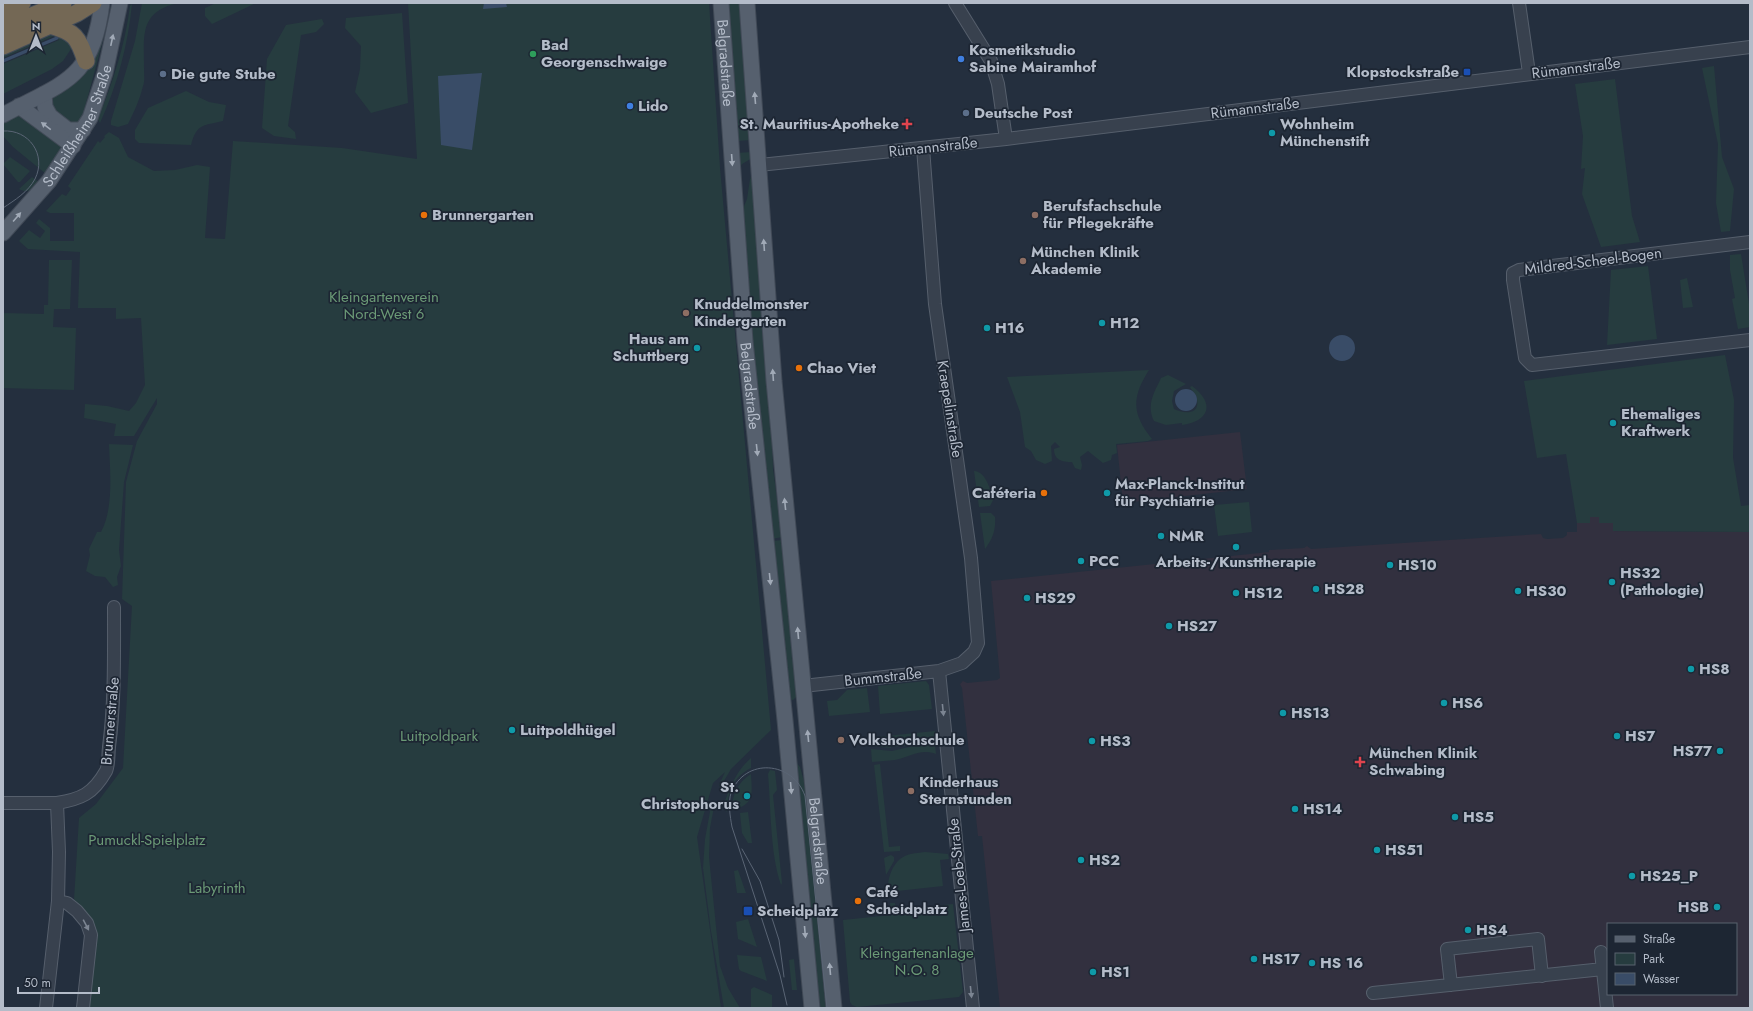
<svg xmlns="http://www.w3.org/2000/svg" width="1753" height="1011" font-family="Jost,sans-serif">
  <style>
    .medical { fill: #32303f; fill-rule: evenodd }
    .green { fill: #263c3f }
    .water { fill: #394c67 }
    .lines { fill: none; stroke-linecap: round; stroke-linejoin: round }
    .stream { stroke: #394c67; stroke-width: 3 }
    .minor-casing { stroke: #565f6c; stroke-width: 14 }
    .major-casing { stroke: #414a57; stroke-width: 17 }
    .highway-casing { stroke: #434c59; stroke-width: 19 }
    .minor { stroke: #38414e; stroke-width: 12 }
    .major { stroke: #56606e; stroke-width: 15 }
    .highway { stroke: #746855; stroke-width: 17 }
    .tram { stroke: #5a6575; stroke-width: 1 }
    .oneway { fill: #a1aab7 }
    .oneway2 { fill: #7c8592 }
    .leisure-dot { fill: #2e9e5b; stroke: #1d2633; stroke-width: 1.5 }
    .shop-dot { fill: #3f7fe0; stroke: #1d2633; stroke-width: 1.5 }
    .transit-dot { fill: #1a4fb4; stroke: #1d2633; stroke-width: 1.5 }
    .service-dot { fill: #5c6f8a; stroke: #1d2633; stroke-width: 1.5 }
    .health-dot { fill: #e0444e; stroke: #1d2633; stroke-width: 1.5 }
    .culture-dot { fill: #0f9aa8; stroke: #1d2633; stroke-width: 1.5 }
    .food-dot { fill: #e8710a; stroke: #1d2633; stroke-width: 1.5 }
    .education-dot { fill: #8d6e63; stroke: #1d2633; stroke-width: 1.5 }
    .labels { text-anchor: middle; dominant-baseline: central; stroke-width: 3.5; stroke-linejoin: round; paint-order: stroke }
    .poi-label { font-size: 15px; font-weight: bold; fill: #b4bcc9; stroke: #1d2633; text-anchor: start }
    .street-label { font-size: 15px; fill: #b4bcc9; stroke: #1d2633 }
    .park-label { font-size: 15px; fill: #6b9a76; stroke: #1d2633 }
  </style>
  <rect width="100%" height="100%" fill="#242f3e"/>
  <path class="medical" d="M1240,432L1247,489L1123,503L1117,445Z
    M1590,517H1599L1600,523H1613L1614,531L1750,532V1008H1000L982,836H978L962,688L960,684L963,681L967,683L997,680L1000,678L991,581L1269,552V550L1304,548L1307,546L1311,549L1541,534L1543,538L1547,539L1563,538L1567,535V532H1577V523H1590ZM1608,924H1736V994H1608Z"/>
  <path class="green" d="M142,3H178C139,12 144,35 144,68C144,74 145,81 143,86C140,99 134,112 128,124L118,127L111,125V121L135,41Z
    M216,3H256L212,24L205,16V8Z
    M408,3H709L720,168L771,730L731,769L721,786L719,785L725,772L713,783L697,837L721,1008H83L91,935L77,911L74,900L79,818L96,804L123,768L132,606L122,599L126,482L137,441L157,404V398L134,436H114L116,424L84,418L85,404L107,406L129,411L136,403L145,385L141,318L116,319V308H78L80,252L28,249L19,241L29,230L40,238L45,231L36,223L39,219L50,228V241H74V213H50L46,211L62,194L66,196L71,189L68,186L98,141L100,143L105,137L104,136L109,132L119,138L128,157L154,171L175,170L197,165L210,167L205,238L225,239L233,141L342,148L417,159Z
    M727,3H742L751,140L737,141Z
    M132,4C128,45 117,86 100,123L98,119C113,82 125,45 130,6Z
    M402,13L408,103L371,113L355,92L360,69L361,46L345,28L346,18Z
    M322,19L324,24L316,32L301,35L288,126L295,132L296,139L274,136L262,128L267,59L286,25Z
    M108,22L82,118L79,124H69L50,106L52,99C58,94 65,90 72,85C92,71 102,47 105,24Z
    M48,33L75,43L63,61L52,69L3,94V64L59,40L54,36L3,58V52Z
    M1714,66L1722,157L1734,189L1730,231L1721,232L1716,203L1718,144L1702,68Z
    M1615,79L1632,216L1640,242L1601,247L1582,194L1585,168L1581,169L1583,136L1575,84Z
    M186,91L209,102L226,105L223,121C203,126 197,123 191,145L139,143L135,139V130L148,108Z
    M16,115H20L62,146L63,150L46,174L13,147L3,136V121Z
    M752,152V158L742,164L738,172L736,153Z
    M10,157L30,171L20,182H18L3,164Z
    M753,170L766,370L772,432L773,469L782,537L772,539L755,371L742,211L747,199L750,179Z
    M32,177L40,183C34,189 28,194 19,189Z
    M1741,254L1750,310V327L1738,329L1732,299L1735,298L1730,270V255Z
    M49,260H72L70,309H54L53,327L76,328L74,390L3,388V313L44,314V305H48Z
    M1648,266L1657,339L1607,345L1611,270Z
    M1687,278L1693,307L1683,308L1680,280Z
    M1725,355L1734,400L1733,458L1741,506L1750,505V532L1613,531V523H1599V517H1590V523H1577L1566,454L1537,458L1524,381Z
    M1149,370C1132,397 1131,413 1152,439L1148,441L1116,444L1117,453L1112,455L1111,460L1103,463L1088,451L1080,457L1082,465L1081,470L1075,468L1072,462C1062,462 1054,460 1054,449L1060,447L1055,442L1051,446L1052,461L1045,464L1036,460L1031,451L1025,447L1020,412L1007,377Z
    M1168,375L1186,384L1174,391L1172,401L1174,409C1184,414 1200,415 1197,399C1196,394 1192,391 1190,387L1192,386C1215,403 1210,421 1182,425V423L1166,425L1154,421C1146,405 1154,393 1161,378Z
    M109,444L133,445L124,482L119,550L121,566L117,577L118,585L113,587L105,577L95,576L86,571L90,555L89,549L97,532H101C114,508 110,470 109,444Z
    M974,471C986,471 991,491 993,500L990,506L979,507Z
    M1249,502L1252,532L1218,536L1214,505Z
    M980,513H991L995,517C996,529 993,539 985,549Z
    M783,540L797,696L793,700L789,699L772,541Z
    M926,681L929,685L932,709L880,714L878,686Z
    M867,688L870,712L829,716L827,701L837,700L847,690Z
    M935,731L936,741C923,736 915,745 903,746C899,747 895,746 891,747V748L872,746L870,733H876V737Z
    M926,743L935,745L936,754C920,748 910,757 895,760C888,761 880,761 872,762L871,749L892,751Z
    M751,758V768C733,777 727,793 727,812L726,811L723,807C729,789 736,771 751,758Z
    M794,760L800,767L809,800L830,1008H821L817,992Z
    M880,764L889,847L900,846V851L884,852L874,765Z
    M770,770L775,771L777,790L773,795L782,883L781,885C770,853 771,808 768,774Z
    M751,774C752,793 755,805 732,810C732,795 737,783 751,774Z
    M711,806L714,807L710,828L709,857L720,966L728,988L740,1008H724L711,931L703,868L705,839Z
    M748,812L752,843H748L742,833L740,813Z
    M925,852L948,854L949,859L940,860L943,886L888,892C887,880 892,862 905,856C911,853 918,853 925,852Z
    M891,855L894,857V861L886,875L884,858Z
    M738,870L746,893H737L734,871Z
    M890,903H895L896,910L953,904L963,992L959,997L857,1007L852,1005L850,1002L843,920L891,915Z
    M748,919L757,947L738,939L736,922Z
    M737,955L761,957L767,981L741,971L739,969Z
    M794,959L797,990H792L789,960Z
    M754,987L772,995V1008H751V989Z"/>
  <path class="water" d="M484,3H506L507,7L483,9Z
    M482,73L472,150L441,145L438,76Z
    M1329 348a13 13 0 1 1 26 0a13 13 0 1 1-26 0Z
    M1175 400a11 11 0 1 1 22 0a11 11 0 1 1-22 0Z"/>
  <g class="lines">
    <path class="stream" d="M3,61L57,38"/>
    <g class="minor-casing">
      <path id="minor" d="M955,3L991,61L998,84L1006,139
        M1519,3L1529,73
        M759,165L1006,139L1750,47
        M1750,242L1519,270L1513,273V280L1525,358L1532,365L1750,340
        M939,671L973,1008
        M803,686L939,671L962,663L974,652L978,643L971,558L935,304L923,148
        M3,803H57
        M58,901L67,903L77,911L87,923L91,935L83,1008
        M1601,952L1607,1008
        M1451,985L1447,949L1538,939L1542,976
        M1373,993L1603,969
        M46,1008L58,901L59,852L57,803C81,799 93,794 106,771C109,765 108,755 109,747C115,701 114,654 114,607"/>
    </g>
    <g class="major-casing">
      <g id="major">
        <path id="s1" d="M721,3L745,341L785,720L812,1008"/>
        <path id="s2" d="M747,3L774,381L834,1008"/>
        <path d="M44,94L45,107L50,116L68,130H83"/>
        <path d="M19,106L73,146"/>
        <path d="M3,115C64,82 93,80 102,3"/>
        <path id="s3" d="M3,233L49,181L90,118L105,73L120,3"/>
      </g>
    </g>
    <g class="highway-casing">
      <path id="highway" d="M3,11L22,3
        M50,25C75,32 78,37 86,61
        M3,28L63,3
        M3,46L77,13L93,3"/>
    </g>
    <use href="#minor" class="minor"/>
    <use href="#major" class="major"/>
    <use href="#highway" class="highway"/>
    <path class="tram" d="M3,131C29,129 47,155 35,179C28,192 15,200 3,208
      M742,849L760,881L779,940L784,977
      M787,1005L780,975L732,827C730,816 728,803 731,793C745,757 793,761 805,796L827,1008"/>
  </g>
  <defs><path id="oneway-solid" d="M-6-.8H1V-3.2L6.5 0L1 3.2V.8H-6Z"/></defs>
  <g class="oneway">
    <use href="#oneway-solid" transform="translate(112 40) rotate(-78)"/>
    <use href="#oneway-solid" transform="translate(755 98) rotate(-95)"/>
    <use href="#oneway-solid" transform="translate(46 126) rotate(-143)"/>
    <use href="#oneway-solid" transform="translate(732 160) rotate(86)"/>
    <use href="#oneway-solid" transform="translate(17 217) rotate(-49)"/>
    <use href="#oneway-solid" transform="translate(764 245) rotate(-94)"/>
    <use href="#oneway-solid" transform="translate(773 375) rotate(-94)"/>
    <use href="#oneway-solid" transform="translate(757 450) rotate(84)"/>
    <use href="#oneway-solid" transform="translate(785 504) rotate(-96)"/>
    <use href="#oneway-solid" transform="translate(770 579) rotate(84)"/>
    <use href="#oneway-solid" transform="translate(798 633) rotate(-95)"/>
    <use href="#oneway-solid" transform="translate(808 736) rotate(-96)"/>
    <use href="#oneway-solid" transform="translate(791 788) rotate(85)"/>
    <use href="#oneway-solid" transform="translate(805 932) rotate(85)"/>
    <use href="#oneway-solid" transform="translate(830 969) rotate(-95)"/>
  </g>
  <g class="oneway2">
    <use href="#oneway-solid" transform="translate(943 710) rotate(84)"/>
    <use href="#oneway-solid" transform="translate(86 925) rotate(62)"/>
    <use href="#oneway-solid" transform="translate(971 992) rotate(84)"/>
  </g>
  <circle class="leisure-dot" cx="533" cy="54" r="4"/>
  <g class="shop-dot">
    <circle cx="961" cy="59" r="4"/>
    <circle cx="630" cy="106" r="4"/>
  </g>
  <g class="transit-dot">
    <rect x="1463" y="68" width="8" height="8" rx="2"/>
    <rect x="743" y="906" width="10" height="10" rx="2"/>
  </g>
  <g class="service-dot">
    <circle cx="163" cy="74" r="4"/>
    <circle cx="966" cy="113" r="4"/>
  </g>
  <g class="health-dot">
    <path d="M905 118h4v4h4v4h-4v4h-4v-4h-4v-4h4z"/>
    <path d="M1358 756h4v4h4v4h-4v4h-4v-4h-4v-4h4z"/>
  </g>
  <g class="culture-dot">
    <circle cx="1272" cy="133" r="4"/>
    <circle cx="1102" cy="323" r="4"/>
    <circle cx="987" cy="328" r="4"/>
    <circle cx="697" cy="348" r="4"/>
    <circle cx="1613" cy="423" r="4"/>
    <circle cx="1107" cy="493" r="4"/>
    <circle cx="1161" cy="536" r="4"/>
    <circle cx="1236" cy="547" r="4"/>
    <circle cx="1081" cy="561" r="4"/>
    <circle cx="1390" cy="565" r="4"/>
    <circle cx="1612" cy="582" r="4"/>
    <circle cx="1316" cy="589" r="4"/>
    <circle cx="1518" cy="591" r="4"/>
    <circle cx="1236" cy="593" r="4"/>
    <circle cx="1027" cy="598" r="4"/>
    <circle cx="1169" cy="626" r="4"/>
    <circle cx="1691" cy="669" r="4"/>
    <circle cx="1444" cy="703" r="4"/>
    <circle cx="1283" cy="713" r="4"/>
    <circle cx="512" cy="730" r="4"/>
    <circle cx="1617" cy="736" r="4"/>
    <circle cx="1092" cy="741" r="4"/>
    <circle cx="1720" cy="751" r="4"/>
    <circle cx="747" cy="796" r="4"/>
    <circle cx="1295" cy="809" r="4"/>
    <circle cx="1455" cy="817" r="4"/>
    <circle cx="1377" cy="850" r="4"/>
    <circle cx="1081" cy="860" r="4"/>
    <circle cx="1632" cy="876" r="4"/>
    <circle cx="1717" cy="907" r="4"/>
    <circle cx="1468" cy="930" r="4"/>
    <circle cx="1254" cy="959" r="4"/>
    <circle cx="1312" cy="963" r="4"/>
    <circle cx="1093" cy="972" r="4"/>
  </g>
  <g class="food-dot">
    <circle cx="424" cy="215" r="4"/>
    <circle cx="799" cy="368" r="4"/>
    <circle cx="1044" cy="493" r="4"/>
    <circle cx="858" cy="901" r="4"/>
  </g>
  <g class="education-dot">
    <circle cx="1035" cy="215" r="4"/>
    <circle cx="1023" cy="261" r="4"/>
    <circle cx="686" cy="313" r="4"/>
    <circle cx="841" cy="740" r="4"/>
    <circle cx="911" cy="791" r="4"/>
  </g>
  <g class="labels">
    <g class="poi-label">
      <text x="541" y="45">Bad<tspan x="541" dy="17">Georgenschwaige</tspan></text>
      <text x="969" y="50">Kosmetikstudio<tspan x="969" dy="17">Sabine Mairamhof</tspan></text>
      <text x="1459" y="72" text-anchor="end">Klopstockstraße</text>
      <text x="171" y="74">Die gute Stube</text>
      <text x="638" y="106">Lido</text>
      <text x="974" y="113">Deutsche Post</text>
      <text x="899" y="124" text-anchor="end">St. Mauritius-Apotheke</text>
      <text x="1280" y="124">Wohnheim<tspan x="1280" dy="17">Münchenstift</tspan></text>
      <text x="1043" y="206">Berufsfachschule<tspan x="1043" dy="17">für Pflegekräfte</tspan></text>
      <text x="432" y="215">Brunnergarten</text>
      <text x="1031" y="252">München Klinik<tspan x="1031" dy="17">Akademie</tspan></text>
      <text x="694" y="304">Knuddelmonster<tspan x="694" dy="17">Kindergarten</tspan></text>
      <text x="1110" y="323">H12</text>
      <text x="995" y="328">H16</text>
      <text x="689" y="339" text-anchor="end">Haus am<tspan x="689" dy="17">Schuttberg</tspan></text>
      <text x="807" y="368">Chao Viet</text>
      <text x="1621" y="414">Ehemaliges<tspan x="1621" dy="17">Kraftwerk</tspan></text>
      <text x="1115" y="484">Max-Planck-Institut<tspan x="1115" dy="17">für Psychiatrie</tspan></text>
      <text x="1036" y="493" text-anchor="end">Caféteria</text>
      <text x="1169" y="536">NMR</text>
      <text x="1089" y="561">PCC</text>
      <text x="1236" y="562" text-anchor="middle">Arbeits-/Kunsttherapie</text>
      <text x="1398" y="565">HS10</text>
      <text x="1620" y="573">HS32<tspan x="1620" dy="17">(Pathologie)</tspan></text>
      <text x="1324" y="589">HS28</text>
      <text x="1526" y="591">HS30</text>
      <text x="1244" y="593">HS12</text>
      <text x="1035" y="598">HS29</text>
      <text x="1177" y="626">HS27</text>
      <text x="1699" y="669">HS8</text>
      <text x="1452" y="703">HS6</text>
      <text x="1291" y="713">HS13</text>
      <text x="520" y="730">Luitpoldhügel</text>
      <text x="1625" y="736">HS7</text>
      <text x="849" y="740">Volkshochschule</text>
      <text x="1100" y="741">HS3</text>
      <text x="1712" y="751" text-anchor="end">HS77</text>
      <text x="1369" y="753">München Klinik<tspan x="1369" dy="17">Schwabing</tspan></text>
      <text x="919" y="782">Kinderhaus<tspan x="919" dy="17">Sternstunden</tspan></text>
      <text x="739" y="787" text-anchor="end">St.<tspan x="739" dy="17">Christophorus</tspan></text>
      <text x="1303" y="809">HS14</text>
      <text x="1463" y="817">HS5</text>
      <text x="1385" y="850">HS51</text>
      <text x="1089" y="860">HS2</text>
      <text x="1640" y="876">HS25_P</text>
      <text x="866" y="892">Café<tspan x="866" dy="17">Scheidplatz</tspan></text>
      <text x="1709" y="907" text-anchor="end">HSB</text>
      <text x="757" y="911">Scheidplatz</text>
      <text x="1476" y="930">HS4</text>
      <text x="1262" y="959">HS17</text>
      <text x="1320" y="963">HS 16</text>
      <text x="1101" y="972">HS1</text>
    </g>
    <g class="street-label">
      <text stroke="none"><textPath href="#s1" startOffset="60">Belgradstraße</textPath></text>
      <text transform="translate(1576 68) rotate(-7)">Rümannstraße</text>
      <text transform="translate(1255 108) rotate(-7)">Rümannstraße</text>
      <text stroke="none"><textPath href="#s3" startOffset="132">Schleißheimer Straße</textPath></text>
      <text transform="translate(933 147) rotate(-6)">Rümannstraße</text>
      <text transform="translate(1593 261) rotate(-7)">Mildred-Scheel-Bogen</text>
      <text stroke="none"><textPath href="#s1" startOffset="384">Belgradstraße</textPath></text>
      <text transform="translate(950 409) rotate(81)">Kraepelinstraße</text>
      <text transform="translate(883 677) rotate(-6)">Bummstraße</text>
      <text transform="translate(110 721) rotate(-85)">Brunnerstraße</text>
      <text stroke="none"><textPath href="#s2" startOffset="841">Belgradstraße</textPath></text>
      <text transform="translate(959 875) rotate(-96)">James-Loeb-Straße</text>
    </g>
    <g class="park-label">
      <text x="384" y="297">Kleingartenverein<tspan x="384" dy="17">Nord-West 6</tspan></text>
      <text x="439" y="736">Luitpoldpark</text>
      <text x="147" y="840">Pumuckl-Spielplatz</text>
      <text x="217" y="888">Labyrinth</text>
      <text x="917" y="953">Kleingartenanlage<tspan x="917" dy="17">N.O. 8</tspan></text>
    </g>
  </g>
  <rect width="1753" height="1011" fill="none" stroke="#b4bcc9" stroke-width="8"/>
  <rect x="1607" y="923" width="130" height="72" fill="#1d2633" stroke="#59626f"/>
  <rect x="1615" y="936" width="20" height="6" fill="#56606e" stroke="#59626f"/>
  <text x="1643" y="943" font-size="12" fill="#b4bcc9">Straße</text>
  <rect x="1615" y="953" width="20" height="12" fill="#263c3f" stroke="#59626f"/>
  <text x="1643" y="963" font-size="12" fill="#b4bcc9">Park</text>
  <rect x="1615" y="973" width="20" height="12" fill="#394c67" stroke="#59626f"/>
  <text x="1643" y="983" font-size="12" fill="#b4bcc9">Wasser</text>
  <g transform="translate(36 36)" stroke="#1d2633" stroke-width="3" paint-order="stroke">
  <path d="M0-3L7 15L0 10L-7 15Z" fill="#b4bcc9"/>
  <text y="-6" font-size="11" font-weight="bold" text-anchor="middle" fill="#b4bcc9">N</text>
  </g>
  <path d="M18 987v6h81v-6" fill="none" stroke="#b4bcc9" stroke-width="2"/>
  <text x="24" y="987" font-size="12" fill="#b4bcc9" stroke="#1d2633" stroke-width="3" paint-order="stroke">50 m</text>
</svg>
